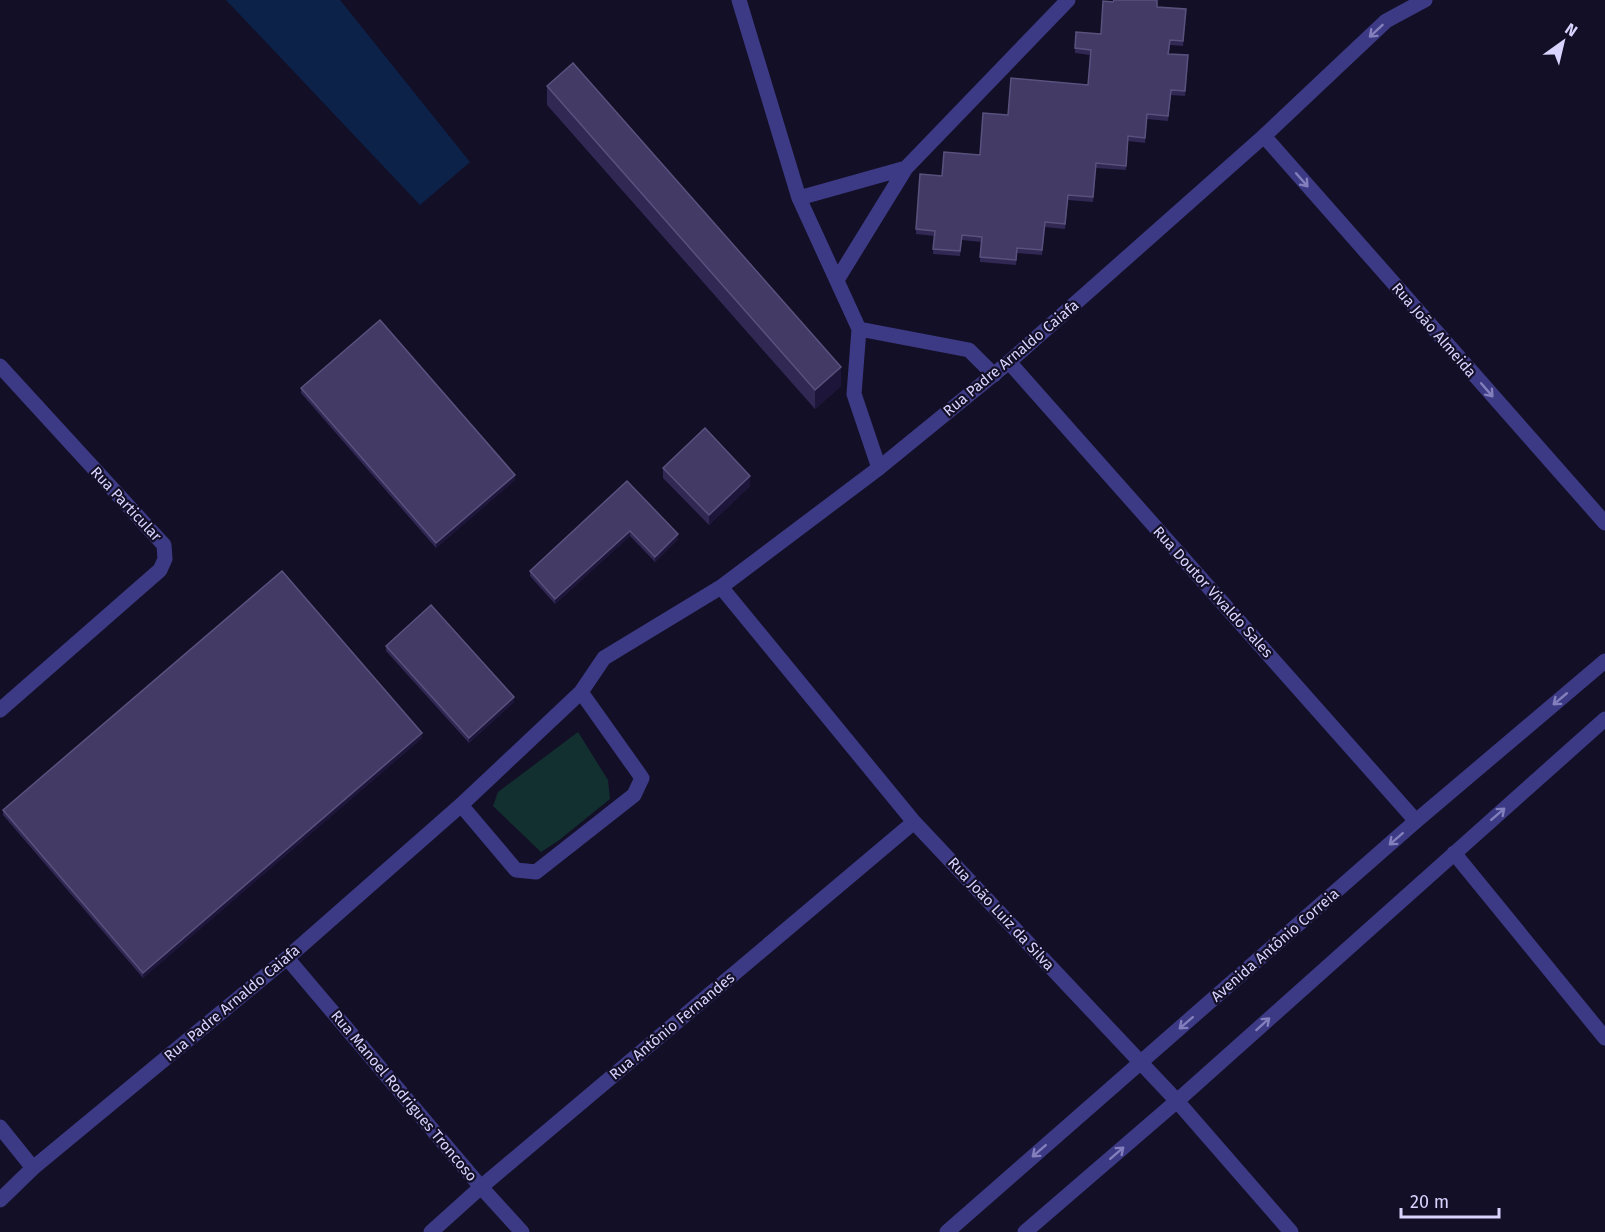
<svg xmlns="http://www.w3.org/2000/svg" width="1605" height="1232" font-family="'Fira Sans',sans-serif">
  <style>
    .green { fill: #12302f }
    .water { fill: #0c2248 }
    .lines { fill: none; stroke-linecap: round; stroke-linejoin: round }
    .service { stroke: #3d3a85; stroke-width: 15 }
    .minor { stroke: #3d3a85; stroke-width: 15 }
    .tertiary { stroke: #3d3a85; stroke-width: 15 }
    .wall { fill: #312854 }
    .shaded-wall { fill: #1d163a }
    .building { fill: #433a66; stroke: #5a527e; stroke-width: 1.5 }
    .oneway { stroke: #837fbc }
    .labels { text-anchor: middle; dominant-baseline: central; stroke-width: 4.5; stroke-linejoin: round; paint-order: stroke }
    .street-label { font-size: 15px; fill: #d9d4ff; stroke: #130f26 }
  </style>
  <rect width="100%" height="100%" fill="#130f26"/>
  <path class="green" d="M578,732L608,780L610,799L558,841L541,852L493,806L498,792Z"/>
  <path class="water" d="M226,0H340L470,162L420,205Z"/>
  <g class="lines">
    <path class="service" d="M739,0L799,198L859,329L969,350L994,375
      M799,198L906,168L1068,0
      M837,280L906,168
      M859,329L854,394L879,468
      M0,366L164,545L165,559L160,570L0,710
      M0,1127L33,1168"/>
    <path class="minor" d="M1264,136L1605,523
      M1009,362L1416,821
      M721,587L914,822L1177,1101L1291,1232
      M461,805L516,870L536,872L634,795L642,778L581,692
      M1454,853L1605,1038
      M287,958L481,1187L522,1232
      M0,1200L33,1168L287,958L461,805L581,692L604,658L721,587L879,468L1009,362L1264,136L1386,21L1425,0
      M431,1232L481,1187L914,822"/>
    <path class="tertiary" d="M947,1232L1416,821L1605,661
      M1025,1232L1177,1101L1605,719"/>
  </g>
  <path class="wall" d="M1157,7L1186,9L1183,46L1170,45L1169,54L1188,55L1185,96L1171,95L1168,121L1147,119L1145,143L1128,141L1126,170L1096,168L1093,202L1068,200L1065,229L1045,227L1042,255L1017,253L1016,265L980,262L981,242L962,240L960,256L933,254L934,236L916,234V229L942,176L980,155L1008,115L1088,85L1090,55L1075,53V48L1101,34Z
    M547,86L841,386L815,409L547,105Z
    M301,388L515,480L436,548L301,393Z
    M663,468L750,486L709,525L663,478Z
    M627,481L678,539L655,562L630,536L555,604L530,576V571Z
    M386,646L514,702L469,743L386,651Z
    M422,738L143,978L3,815V810Z"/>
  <path class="shaded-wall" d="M841,367V386L815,409V390Z
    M515,475V480L436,548V543Z
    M750,476V486L709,525V515Z
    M630,531V536L555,604V599Z
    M678,534V539L655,562V557Z
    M514,697V702L469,743V738Z
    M422,733V738L143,978V973Z"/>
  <path class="building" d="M1114,0H1157V7L1186,9L1183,41L1170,40L1168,54L1188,55L1185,91L1171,90L1168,116L1147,114L1145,138L1128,136L1126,166L1096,163L1093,197L1068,195L1065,224L1045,222L1042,250L1017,248L1016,260L980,257L982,237L962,235L960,251L933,249L935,231L916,229L920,174L942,176L944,152L980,155L983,113L1008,115L1011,78L1088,85L1091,50L1075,48L1076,32L1101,34L1103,1L1113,2Z
    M573,63L841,367L815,390L547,86Z
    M380,320L515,475L436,543L301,388Z
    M705,428L750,476L709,515L663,468Z
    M627,481L678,534L655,557L630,531L555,599L530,571Z
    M282,571L422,733L143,973L3,810Z
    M431,605L514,697L469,738L386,646Z"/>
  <defs><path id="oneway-shaft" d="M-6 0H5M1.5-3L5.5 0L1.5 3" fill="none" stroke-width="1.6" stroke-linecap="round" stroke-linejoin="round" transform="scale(1.5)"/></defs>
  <g class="oneway">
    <use href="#oneway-shaft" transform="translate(1376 31) rotate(137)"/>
    <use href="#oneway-shaft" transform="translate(1302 180) rotate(49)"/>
    <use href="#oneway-shaft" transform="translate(1487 390) rotate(49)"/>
    <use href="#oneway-shaft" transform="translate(1560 699) rotate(140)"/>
    <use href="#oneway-shaft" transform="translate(1498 814) rotate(-41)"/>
    <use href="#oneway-shaft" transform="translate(1396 839) rotate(139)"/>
    <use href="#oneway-shaft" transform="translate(1186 1023) rotate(139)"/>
    <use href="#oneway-shaft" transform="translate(1263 1024) rotate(-42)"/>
    <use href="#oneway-shaft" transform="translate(1039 1151) rotate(139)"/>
    <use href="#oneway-shaft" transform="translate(1117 1153) rotate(-41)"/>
  </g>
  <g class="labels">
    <g class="street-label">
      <text transform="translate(1434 330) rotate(49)">Rua João Almeida</text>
      <text transform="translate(1011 358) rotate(-40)">Rua Padre Arnaldo Caiafa</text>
      <text transform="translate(126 504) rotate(47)">Rua Particular</text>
      <text transform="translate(1213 592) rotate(48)">Rua Doutor Vivaldo Sales</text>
      <text transform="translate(1001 914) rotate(47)">Rua João Luiz da Silva</text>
      <text transform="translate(1275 945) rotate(-41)">Avenida Antônio Correia</text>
      <text transform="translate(232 1003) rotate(-40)">Rua Padre Arnaldo Caiafa</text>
      <text transform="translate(672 1026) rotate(-40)">Rua Antônio Fernandes</text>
      <text transform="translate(404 1096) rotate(50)">Rua Manoel Rodrigues Troncoso</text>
    </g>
  </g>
  <g transform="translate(1563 42) rotate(34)" stroke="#130f26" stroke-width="4.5" paint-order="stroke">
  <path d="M0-4.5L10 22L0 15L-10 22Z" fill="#d9d4ff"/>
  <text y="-9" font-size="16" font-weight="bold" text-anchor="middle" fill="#d9d4ff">N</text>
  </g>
  <path d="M1401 1208v9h98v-9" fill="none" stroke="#d9d4ff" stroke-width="3"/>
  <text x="1410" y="1208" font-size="18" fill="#d9d4ff" stroke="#130f26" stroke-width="4.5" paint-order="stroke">20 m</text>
</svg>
